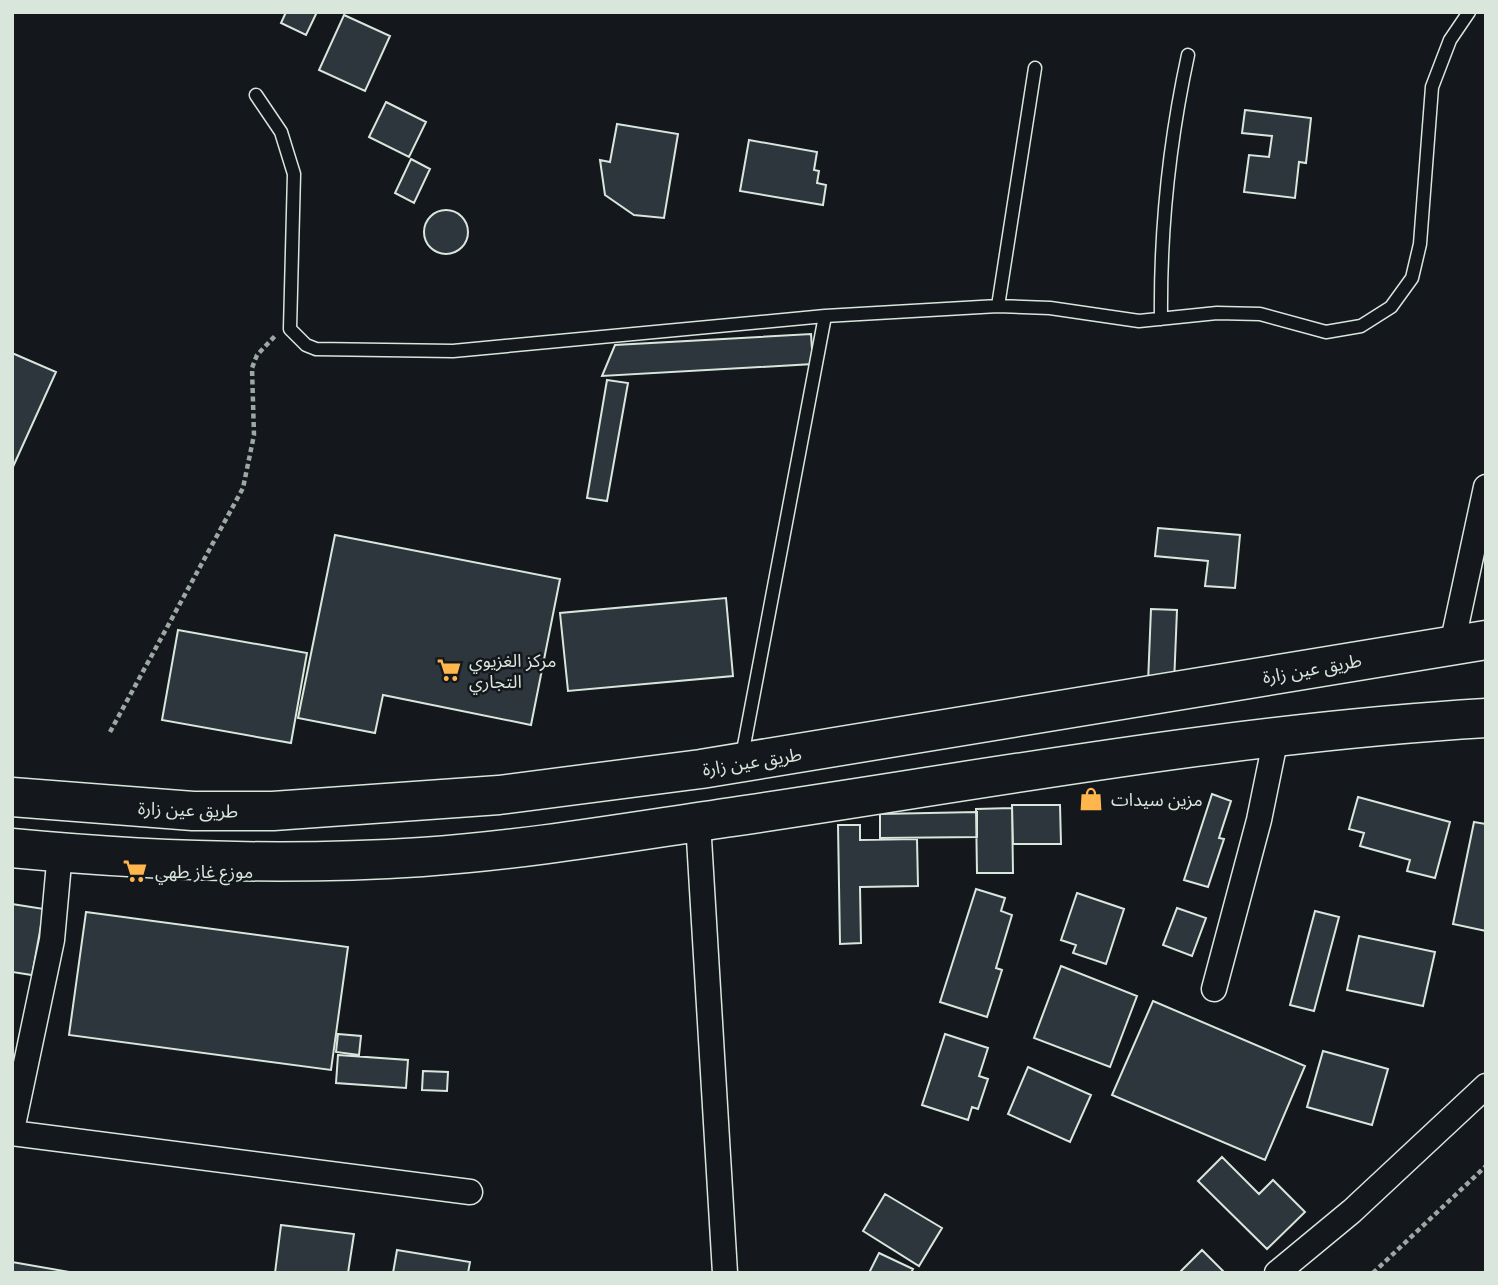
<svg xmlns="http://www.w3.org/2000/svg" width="1498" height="1285" font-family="'Golos Text','Noto Sans Arabic',sans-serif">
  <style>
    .building { fill: #2c363c; stroke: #d8e6dc; stroke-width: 2 }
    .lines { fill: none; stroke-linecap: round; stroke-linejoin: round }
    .service-casing { stroke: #d8e6dc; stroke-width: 15 }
    .minor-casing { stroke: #d8e6dc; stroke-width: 27 }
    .primary-casing { stroke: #d8e6dc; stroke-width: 41 }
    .path { stroke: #9da8a2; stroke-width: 4.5; stroke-dasharray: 5 3.5; stroke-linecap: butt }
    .service { stroke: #14181c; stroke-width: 12 }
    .minor { stroke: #14181c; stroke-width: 24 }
    .primary { stroke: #14181c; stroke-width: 38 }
    .labels { text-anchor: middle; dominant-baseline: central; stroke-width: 5; stroke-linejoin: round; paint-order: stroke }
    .poi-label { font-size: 18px; fill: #d8e6dc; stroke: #14181c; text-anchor: start }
    .street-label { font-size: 18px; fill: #d8e6dc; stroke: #14181c }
  </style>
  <rect width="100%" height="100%" fill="#14181c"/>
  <path class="building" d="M286,12H317L306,35L281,23Z
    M344,15L390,36L365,91L319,70Z
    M386,102L426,122L409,157L369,137Z
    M1245,110L1311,118L1306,163L1299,162L1295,198L1244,192L1249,155L1269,157L1272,136L1242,133Z
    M617,124L678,134L664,218L634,215L605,195L600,160L610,162Z
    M749,140L817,152L814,170L819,171L817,183L826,185L823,205L740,191Z
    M411,159L430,169L414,203L395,193Z
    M424 232a22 22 0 1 1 44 0a22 22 0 1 1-44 0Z
    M811,334L813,364L602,376L615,345Z
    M12,353L56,372L12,469Z
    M607,380L628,383L607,501L587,498Z
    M1158,528L1240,535L1235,588L1205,586L1208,561L1155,556Z
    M335,535L560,579L531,725L383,695L375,733L298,718Z
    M726,598L733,676L568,691L560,613Z
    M1151,609L1177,610L1174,684L1148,683Z
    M178,630L307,653L291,743L162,720Z
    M1212,794L1231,801L1219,838L1224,839L1208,887L1184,880Z
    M1358,797L1450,822L1435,878L1407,871L1410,860L1360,846L1364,833L1349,829Z
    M1012,805H1060L1061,844H1013Z
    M1012,808L1013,873H977L976,809Z
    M977,812V837L880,838V814Z
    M1474,822L1486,824V931L1453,924Z
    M838,825H860V840L917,839L918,886L860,887L861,943L840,944Z
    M976,889L1005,898L1001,911L1012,915L996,968L1002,970L987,1017L940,1002Z
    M1077,893L1124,909L1106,964L1073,953L1076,945L1061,940Z
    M12,904L44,909L32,975L12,972Z
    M1177,908L1206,918L1192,956L1163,945Z
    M1315,911L1339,917L1314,1011L1290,1005Z
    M86,912L348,947L331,1070L69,1035Z
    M1359,936L1435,952L1423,1006L1347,990Z
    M1061,966L1137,996L1110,1067L1034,1038Z
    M1153,1001L1305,1066L1265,1160L1112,1095Z
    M338,1034L361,1036L359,1055L336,1052Z
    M945,1034L988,1048L979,1076L988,1079L978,1109L972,1107L968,1120L922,1105Z
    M1323,1051L1388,1069L1372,1125L1307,1107Z
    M338,1055L408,1060L406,1088L336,1083Z
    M1028,1067L1091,1095L1070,1142L1008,1114Z
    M423,1071L448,1072L447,1091L422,1090Z
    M1222,1157L1259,1194L1273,1180L1305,1212L1267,1249L1198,1181Z
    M885,1194L942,1228L919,1266L863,1231Z
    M281,1225L354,1234L348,1273H275Z
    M397,1250L470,1262L468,1273H393Z
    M1202,1250L1225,1273H1179Z
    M879,1253L913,1269L911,1273H869Z
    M12,1262L75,1273H12Z"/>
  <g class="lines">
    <g class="service-casing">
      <path id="service" d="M256,95L281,132L294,174L290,329L306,345L316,349L453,351L825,316L998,306L1050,308L1139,321L1217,313L1260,314L1326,332L1361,326L1391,307L1412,278L1420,244L1432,87L1450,40L1469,12
        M998,306L1035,68
        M1161,319C1160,229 1169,143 1188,55
        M742,756L825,316"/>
    </g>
    <g class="minor-casing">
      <path id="minor" d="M1452,645L1486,487
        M698,822L725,1273
        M1214,989L1259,820L1276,737
        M12,1130L52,940L60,852
        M12,1133L470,1192
        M1277,1273L1352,1211L1486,1086"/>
    </g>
    <g class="primary-casing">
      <path id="primary" d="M12,797L193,811H273L499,795L701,769L1486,640
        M12,848C148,861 285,866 422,857C526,850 629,832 732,817C982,780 1233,733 1486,718"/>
    </g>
    <path class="path" d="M110,732L243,488L254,435L252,368L257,355L275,336
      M1373,1273L1486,1166"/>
    <use href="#service" class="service"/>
    <use href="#minor" class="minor"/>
    <use href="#primary" class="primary"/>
  </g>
  <defs>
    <g id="supermarket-bare" transform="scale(1.89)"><path d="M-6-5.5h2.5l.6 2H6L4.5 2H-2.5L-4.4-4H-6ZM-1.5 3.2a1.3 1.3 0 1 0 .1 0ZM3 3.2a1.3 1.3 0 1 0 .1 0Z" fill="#ffb74d" stroke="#14181c" stroke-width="2.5" paint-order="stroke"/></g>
    <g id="shop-bare" transform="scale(1.89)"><path d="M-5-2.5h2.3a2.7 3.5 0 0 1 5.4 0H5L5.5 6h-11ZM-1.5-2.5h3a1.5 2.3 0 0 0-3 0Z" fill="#ffb74d" stroke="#14181c" stroke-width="2.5" paint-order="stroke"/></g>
  </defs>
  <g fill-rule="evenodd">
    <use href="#supermarket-bare" x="449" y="670"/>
    <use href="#shop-bare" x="1091" y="799"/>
    <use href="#supermarket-bare" x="135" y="871"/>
  </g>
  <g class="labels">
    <g class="poi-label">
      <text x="469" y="660">مركز الغزيوي<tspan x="469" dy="21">التجاري</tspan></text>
      <text x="1111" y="799">مزين سيدات</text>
      <text x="155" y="871">موزع غاز طهي</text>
    </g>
    <g class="street-label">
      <text transform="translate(1312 668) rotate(-10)">طريق عين زارة</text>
      <text transform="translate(752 761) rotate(-9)">طريق عين زارة</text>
      <text transform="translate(188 809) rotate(2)">طريق عين زارة</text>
    </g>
  </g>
  <rect width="1498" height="1285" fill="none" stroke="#d8e6dc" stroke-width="28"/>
</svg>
